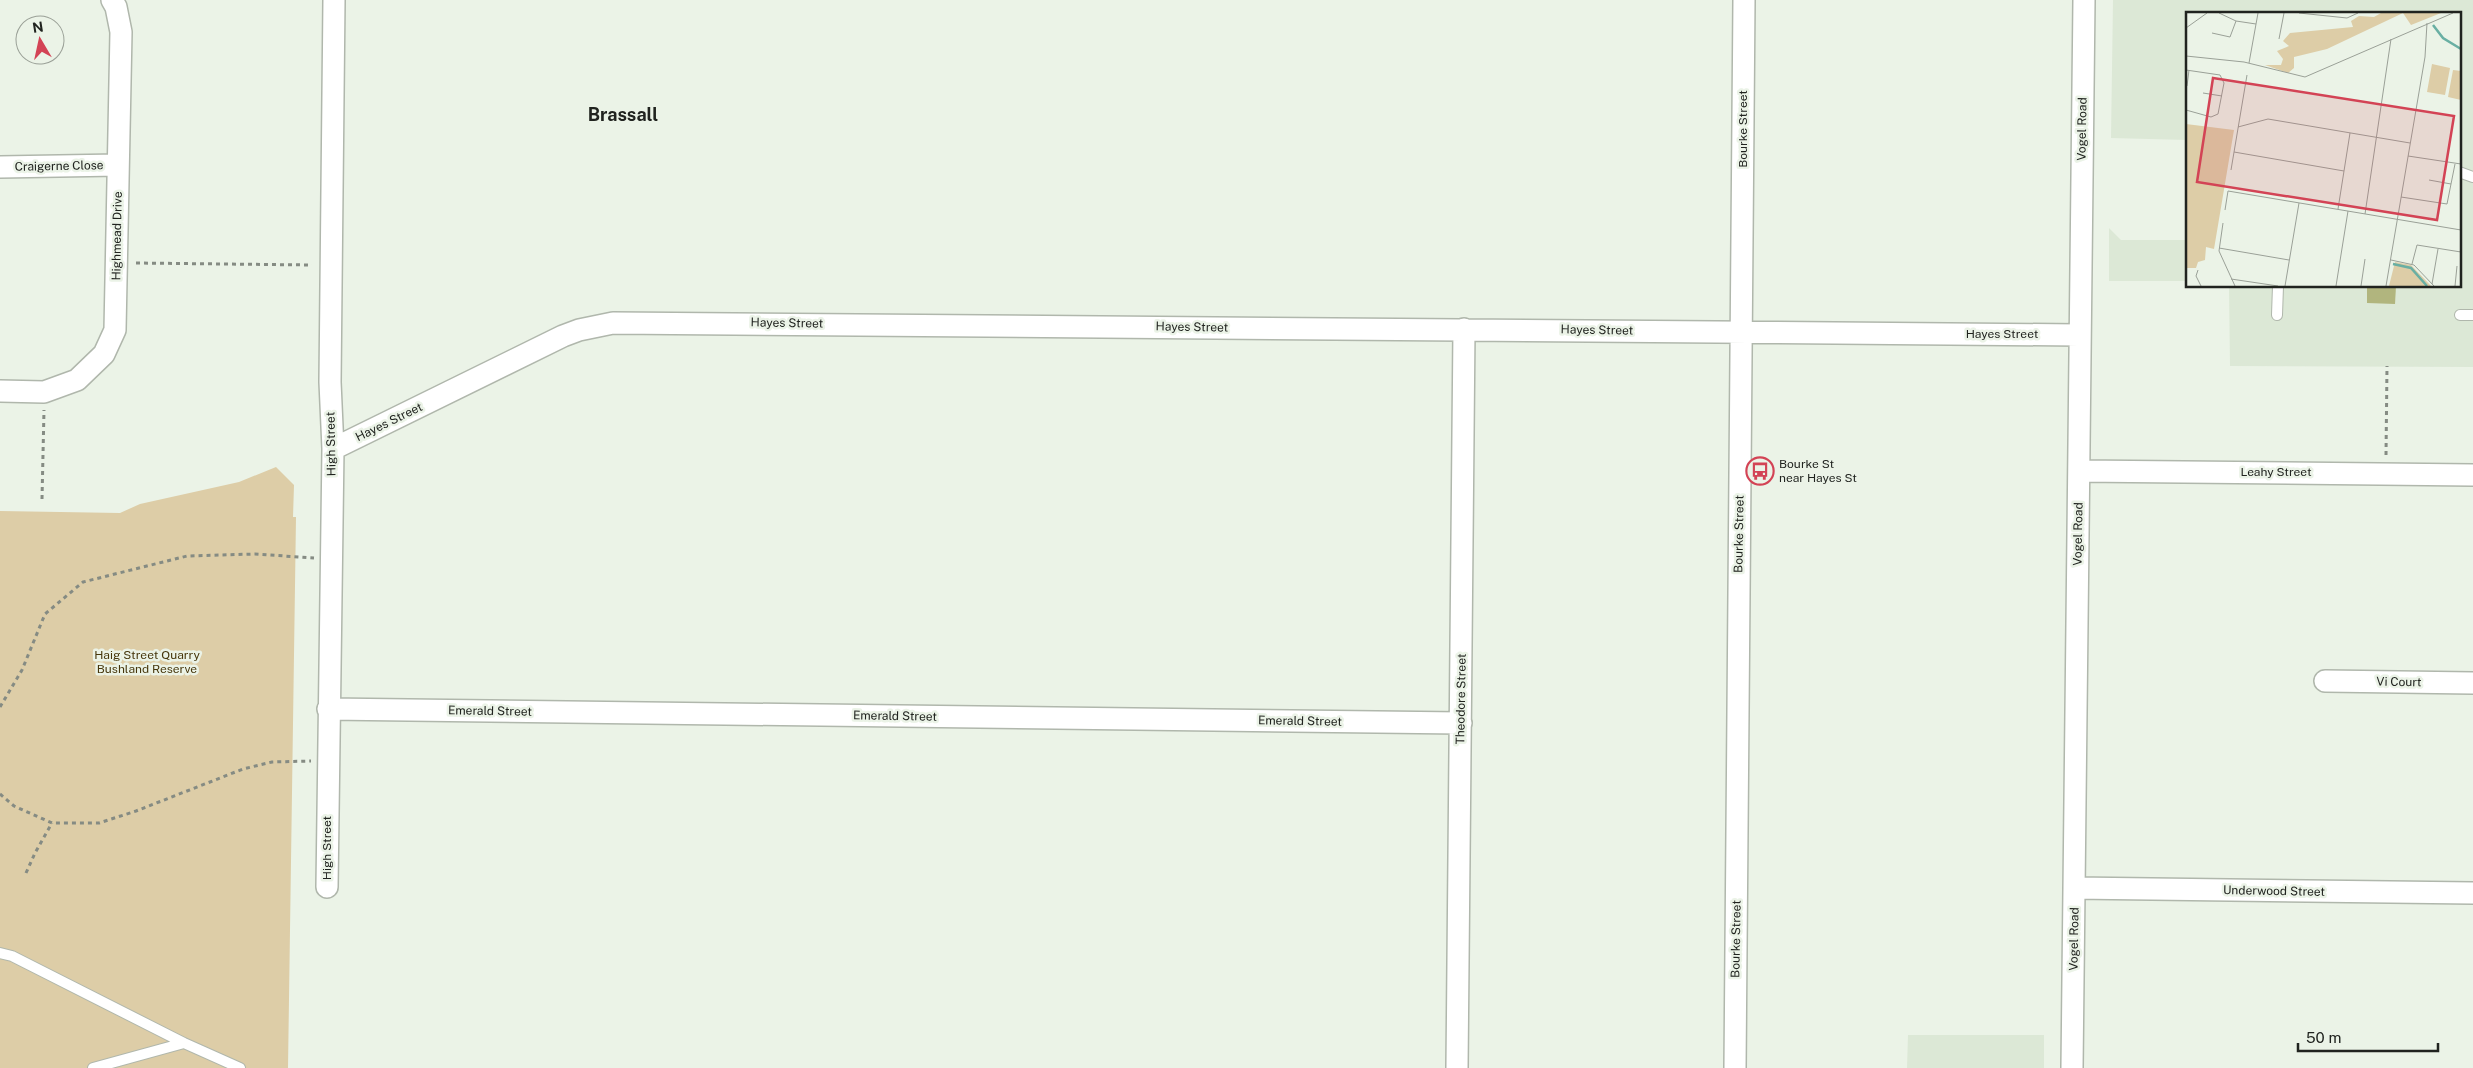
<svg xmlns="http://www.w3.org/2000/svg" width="2473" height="1068" font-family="'Public Sans',sans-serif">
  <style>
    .built { fill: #dce8d6 }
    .green { fill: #ddcda7 }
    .building { fill: #b1b57e }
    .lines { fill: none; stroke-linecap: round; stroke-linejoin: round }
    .lane-casing { stroke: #b0b7ac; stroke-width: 12 }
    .street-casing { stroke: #b0b7ac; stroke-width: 24 }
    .path { stroke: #858b83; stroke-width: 3; stroke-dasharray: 4 4; stroke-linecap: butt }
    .lane { stroke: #fff; stroke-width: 10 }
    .street { stroke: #fff; stroke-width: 21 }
    .labels { text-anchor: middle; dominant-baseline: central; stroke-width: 5; stroke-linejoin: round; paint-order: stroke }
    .street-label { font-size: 12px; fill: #20231f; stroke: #ebf3e7 }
    .poi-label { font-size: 12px; fill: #20231f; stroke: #ebf3e7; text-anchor: start }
    .park-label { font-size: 12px; fill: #46360b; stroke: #ebf3e7 }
    .district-label { font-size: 18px; font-weight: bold; fill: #20231f; stroke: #ebf3e7 }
    .inset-river { fill: none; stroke: #69afa3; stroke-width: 2.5 }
    .inset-road { fill: none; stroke: #9aa097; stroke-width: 1 }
    .view { fill: #d34355; fill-opacity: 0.15; stroke: #d34355; stroke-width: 2.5 }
    .inset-edge { fill: none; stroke: #20231f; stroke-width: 2.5 }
  </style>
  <rect width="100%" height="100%" fill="#ebf3e7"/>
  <path class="built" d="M2113,0H2473V367L2230,366L2229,286H2459V14H2187V140L2111,138Z
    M2109,228L2121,240H2187V281H2109Z
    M1908,1035H2044V1068H1907Z"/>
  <path class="green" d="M276,467L294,485L293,517H296L288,1068H0V511L120,513L140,504L239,482Z"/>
  <path class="building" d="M2367,286H2396L2395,304L2367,303Z"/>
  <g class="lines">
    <g class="lane-casing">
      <path id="lane" d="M2459,172L2473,177
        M2277,315L2278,286
        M2460,315H2473
        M0,953L12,956L184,1043L240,1068
        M93,1068L184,1043"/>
    </g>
    <g class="street-casing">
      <path id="street" d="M0,167L118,165
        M0,391L44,392L77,380L104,354L115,330L121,32L116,7L112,0
        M333,449L563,336L579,330L613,323L2079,335
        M2079,471L2473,475
        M2325,681L2473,683
        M328,709L1461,723
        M327,887L333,449L330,382L334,0
        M2074,888L2473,893
        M1457,1068L1464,329
        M1735,1068L1744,0
        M2072,1068L2084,0"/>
    </g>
    <path class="path" d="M136,263L312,265
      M2386,455L2387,366
      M42,499L44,410
      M0,707L22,670L45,614L83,582L187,556L255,554L314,558
      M0,794L14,806L52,823H99L136,811L243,769L272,762L311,761
      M26,873L35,853L52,823"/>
    <use href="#lane" class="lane"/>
    <use href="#street" class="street"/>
  </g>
  <defs>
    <g id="bus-ring" transform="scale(1.4375)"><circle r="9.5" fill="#ebf3e7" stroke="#d34355" stroke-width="1.5"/><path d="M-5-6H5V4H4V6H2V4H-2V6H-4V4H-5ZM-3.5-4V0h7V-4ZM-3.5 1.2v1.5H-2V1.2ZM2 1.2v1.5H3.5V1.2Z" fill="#d34355"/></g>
  </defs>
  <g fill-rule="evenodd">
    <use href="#bus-ring" x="1760" y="471"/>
  </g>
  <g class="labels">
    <g class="street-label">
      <text transform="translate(1743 129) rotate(-90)">Bourke Street</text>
      <text transform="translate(2082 129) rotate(-89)">Vogel Road</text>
      <text transform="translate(59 166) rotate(-1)">Craigerne Close</text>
      <text transform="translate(117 236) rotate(-89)">Highmead Drive</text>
      <text transform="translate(787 323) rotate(1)">Hayes Street</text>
      <text transform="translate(1192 327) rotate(1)">Hayes Street</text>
      <text transform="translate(1597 330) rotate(1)">Hayes Street</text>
      <text x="2002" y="334">Hayes Street</text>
      <text transform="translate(389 422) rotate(-26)">Hayes Street</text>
      <text transform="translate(331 444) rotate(-91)">High Street</text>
      <text x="2276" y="472">Leahy Street</text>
      <text transform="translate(1739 534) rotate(-89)">Bourke Street</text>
      <text transform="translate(2078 534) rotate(-89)">Vogel Road</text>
      <text transform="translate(2399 682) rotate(1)">Vi Court</text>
      <text transform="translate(1461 699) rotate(-89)">Theodore Street</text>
      <text transform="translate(490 711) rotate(1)">Emerald Street</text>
      <text transform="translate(895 716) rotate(1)">Emerald Street</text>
      <text transform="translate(1300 721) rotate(1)">Emerald Street</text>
      <text transform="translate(327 848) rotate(-90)">High Street</text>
      <text transform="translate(2274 891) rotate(1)">Underwood Street</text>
      <text transform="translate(1736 939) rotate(-89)">Bourke Street</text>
      <text transform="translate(2074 939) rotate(-89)">Vogel Road</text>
    </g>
    <g class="poi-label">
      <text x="1779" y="464">Bourke St<tspan x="1779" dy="14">near Hayes St</tspan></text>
    </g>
    <g class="park-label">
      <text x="147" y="655">Haig Street Quarry<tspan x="147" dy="14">Bushland Reserve</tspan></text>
    </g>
    <g class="district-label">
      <text x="623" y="114">Brassall</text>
    </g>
  </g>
  <g transform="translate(2186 12)">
    <rect width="275" height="275" fill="#ebf3e7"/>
    <path d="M195,1H255L225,13L217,1L141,37L108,45V56L102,61L79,53H95L97,47L91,39L103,34L97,29L104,21L167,15L165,9L173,4L188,5ZM246,52L264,56L259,83L241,80ZM267,58L275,59V88L262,85ZM0,112L48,118L28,237L20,235L19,248L12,250L10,256H1L0,260ZM209,250L225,253L245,274H203Z" fill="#ddcda7"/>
    <path class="inset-river" d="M247,13L257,26L275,37M207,252L225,256L241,274"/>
    <path class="inset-road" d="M33,1L50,9L70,12M113,1L161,6L172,1M0,16L21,1M26,21L44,25L50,9M93,27L98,1M0,44L58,50L119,65L267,1M63,51L72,1M0,58L34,63L38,71L32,102L25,105L0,98M1,74L3,58M17,81L36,84M52,115L82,107L224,131M48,140L158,159M222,144L275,152M45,158L61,63M243,168L265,172M215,185L261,192L269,152M152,197L164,121M39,198L42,179L275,218M179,202L205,27M37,211L33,239L49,274M33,236L103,248M205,248L228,253L248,274M226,252L231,233L275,240M12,258L10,264L15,274M45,267L92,274M246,272L252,237M99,274L113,191M150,274L162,199M175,274L179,247M200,274L239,45L241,11M269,274L271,254"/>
    <path class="view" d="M27,66L268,104L251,208L11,170Z"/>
    <rect width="275" height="275" class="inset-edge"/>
  </g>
  <g transform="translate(40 40) rotate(351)"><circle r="24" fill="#ebf3e7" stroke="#9aa097"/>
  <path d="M0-4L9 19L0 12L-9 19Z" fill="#d34355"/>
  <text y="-8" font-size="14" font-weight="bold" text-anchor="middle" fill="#20231f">N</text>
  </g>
  <path d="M2298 1043v8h140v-8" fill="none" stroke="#20231f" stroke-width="2.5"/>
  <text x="2306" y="1043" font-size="15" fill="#20231f" stroke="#ebf3e7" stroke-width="4" paint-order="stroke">50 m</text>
</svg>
